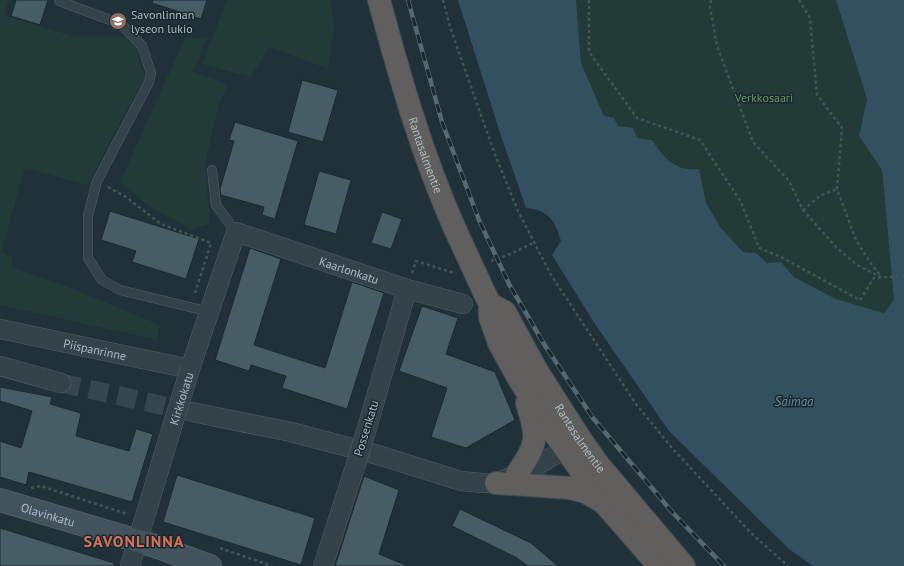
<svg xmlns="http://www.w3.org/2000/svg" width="904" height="566" font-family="'PT Sans',sans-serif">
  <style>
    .green { fill: #223b37 }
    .water { fill: #32505f }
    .building { fill: #485c65; stroke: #1b2930 }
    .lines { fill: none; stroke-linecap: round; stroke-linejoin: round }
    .minor-tunnel { stroke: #35464f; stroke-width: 19; stroke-dasharray: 19 10; stroke-linecap: butt }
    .service-casing { stroke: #516067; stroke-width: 10 }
    .minor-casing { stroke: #516067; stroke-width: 20 }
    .secondary-casing { stroke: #516067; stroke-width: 24 }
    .trunk-casing { stroke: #3e4d54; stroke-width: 24 }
    .path { stroke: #405754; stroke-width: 2.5; stroke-dasharray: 3 3; stroke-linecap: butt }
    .service { stroke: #34424a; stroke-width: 9 }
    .minor { stroke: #34424a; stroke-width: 19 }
    .secondary { stroke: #42535d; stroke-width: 22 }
    .trunk { stroke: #615f5d; stroke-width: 22 }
    .rail-casing { stroke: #566871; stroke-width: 4.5 }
    .rail { stroke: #19272e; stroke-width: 3; stroke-dasharray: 9; stroke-linecap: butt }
    .minor-bridge-casing { stroke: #516067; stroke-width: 20; stroke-linecap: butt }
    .trunk-bridge-casing { stroke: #3e4d54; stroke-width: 24; stroke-linecap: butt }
    .minor-bridge { stroke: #34424a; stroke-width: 19 }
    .trunk-bridge { stroke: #615f5d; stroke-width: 22 }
    .labels { text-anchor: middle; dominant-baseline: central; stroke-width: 3; stroke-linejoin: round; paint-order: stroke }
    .poi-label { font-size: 12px; fill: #aebdc6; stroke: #19272e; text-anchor: start }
    .park-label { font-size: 12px; fill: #669865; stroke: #19272e }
    .street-label { font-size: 12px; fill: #aebdc6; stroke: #19272e }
    .water-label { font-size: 13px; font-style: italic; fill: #6692a7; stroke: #19272e }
    .district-label { font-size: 16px; font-weight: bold; letter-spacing: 1px; fill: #d77158; stroke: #19272e }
  </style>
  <rect width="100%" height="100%" fill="#20313a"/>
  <path class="green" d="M0,0H9L4,15L75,37H125L136,48L145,76L87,185L25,168L1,253L13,257L11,267L68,287L160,325L157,340L0,305Z
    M227,0H331L334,29L328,69L270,47L250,77L202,64Z
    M576,0H836L867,100L859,136L882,170L894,300L885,313L836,299L794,277L781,262L767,263L756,253L743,252L721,228L706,203L699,169C675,170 665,159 652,140L637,138L604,116L581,63Z
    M185,38H207L193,72L212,78L227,86L219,104L205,164L210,224L191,229L147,205L120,182Z"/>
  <path class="water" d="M458,0H576L581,63L604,116L614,118L618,126L633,128L637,138L652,140C665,159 675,171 699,169L706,203L721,228L743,252L756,253L767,263L781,262L794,277L836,299L884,313L894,300L882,170L859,136L867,99L836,0H904V566H813L789,549L669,431L595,324L552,255L561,241C555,220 548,210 526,208L500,133Z"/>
  <path class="building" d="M16,0H48L40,25L11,16Z
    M153,0H207L201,19L152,3Z
    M302,80L338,90L323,142L288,132Z
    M235,122L298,141L275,219L262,215L264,207L221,195L220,189L234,141L229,140Z
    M319,171L351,180L336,234L304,225Z
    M110,211L199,239L186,279L132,262L136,251L101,240Z
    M382,212L402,219L391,249L371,243Z
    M250,248L281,259L254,345L325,368L352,282L384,293L347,409L282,388L286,376L251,365L249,371L215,360Z
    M422,306L458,318L446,354L495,372L515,420L466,448L431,437L447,388L399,371Z
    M0,387L52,397L50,404L81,413L76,436L129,451L136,429L153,434L132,502L29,472L26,485L0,477V441L21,448L32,411L0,401Z
    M177,475L315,518L301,565L163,522Z
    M364,476L399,490L379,554L408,566H335Z
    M460,509L531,543L558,566H528L515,557L452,526Z
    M0,528L114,563V566H0Z"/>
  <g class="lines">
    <path class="minor-tunnel" d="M61,383L192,412"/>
    <g class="service-casing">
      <path id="service" d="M59,1L121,24L142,46L151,73L149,82L97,181L88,216V258L102,280L120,290L210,312
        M212,170L216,205L236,232"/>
    </g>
    <g class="minor-casing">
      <g id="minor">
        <path id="s1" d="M0,329L190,369L236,232L407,289L463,304"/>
        <path d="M0,366L61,383"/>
        <path d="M192,412L291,432L378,455L461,481L482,483H496L532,468L578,442"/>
        <path d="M367,428L407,289"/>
        <path d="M130,566L172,427"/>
        <path d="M323,566L355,467"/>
      </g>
    </g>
    <g class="secondary-casing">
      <g id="secondary">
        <path id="s2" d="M0,500L155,546L210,566"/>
      </g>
    </g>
    <g class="trunk-casing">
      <g id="trunk">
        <path id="s3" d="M379,0C400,78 422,155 455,229"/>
        <path d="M484,292L490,304V317L499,343L520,381L552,430L604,503L659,566"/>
        <path id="s4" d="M490,304L505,312L537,371L581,440L598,464L684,566"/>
        <path d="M517,474C538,442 538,440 527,403"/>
        <path d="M496,483L570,488L585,492L603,502"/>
      </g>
    </g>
    <path class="path" d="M443,0L450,27L494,152L518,211L551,275L636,404L672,448L752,534L788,566
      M589,0V52L637,118L700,140L741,202L759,248L781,257L860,300L874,278L904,276
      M711,0L710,7L717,46L753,142L789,181L803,210L836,247L857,265L881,277
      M799,0L810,18L817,95L842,128L837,189L856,240L869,261L881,276
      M108,187L126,197L161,224L211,243L195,293
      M803,210L821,195L837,189
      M491,261L510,254L535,242
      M412,273L416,261L454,273
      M31,488L41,486L127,514
      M220,548L272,566"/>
    <use href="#service" class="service"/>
    <use href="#minor" class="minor"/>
    <use href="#secondary" class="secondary"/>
    <use href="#trunk" class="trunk"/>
    <g class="rail-casing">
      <path id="rail" d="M408,0L442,122L479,220L509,284L544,344L593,418L673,513L724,566"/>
    </g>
    <use href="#rail" class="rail"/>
    <g class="minor-bridge-casing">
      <g id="minor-bridge">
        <path id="s5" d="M172,427L190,369"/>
        <path d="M355,467L367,428"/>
      </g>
    </g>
    <g class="trunk-bridge-casing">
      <path id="trunk-bridge" d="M455,229L484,292"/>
    </g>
    <use href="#minor-bridge" class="minor-bridge"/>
    <use href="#trunk-bridge" class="trunk-bridge"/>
  </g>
  <defs>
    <g id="school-disc" transform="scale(0.9)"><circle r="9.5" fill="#8d6e63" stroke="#19272e"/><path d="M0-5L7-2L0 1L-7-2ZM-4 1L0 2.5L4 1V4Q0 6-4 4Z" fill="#fff"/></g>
  </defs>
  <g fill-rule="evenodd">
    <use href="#school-disc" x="118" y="21"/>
  </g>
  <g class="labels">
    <g class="poi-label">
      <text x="131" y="14">Savonlinnan<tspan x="131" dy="14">lyseon lukio</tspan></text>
    </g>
    <g class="park-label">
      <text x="764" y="97">Verkkosaari</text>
    </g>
    <g class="street-label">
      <text stroke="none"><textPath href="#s3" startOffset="162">Rantasalmentie</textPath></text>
      <text stroke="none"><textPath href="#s1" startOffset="458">Kaarlonkatu</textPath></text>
      <text stroke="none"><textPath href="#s1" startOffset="97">Piispanrinne</textPath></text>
      <text stroke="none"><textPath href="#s5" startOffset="30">Kirkkokatu</textPath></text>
      <text transform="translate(366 428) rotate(-73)">Possenkatu</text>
      <text stroke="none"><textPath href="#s4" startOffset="164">Rantasalmentie</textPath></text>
      <text stroke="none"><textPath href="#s2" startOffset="50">Olavinkatu</textPath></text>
    </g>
    <g class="water-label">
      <text x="794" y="401">Saimaa</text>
    </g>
    <g class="district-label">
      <text x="134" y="541">SAVONLINNA</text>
    </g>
  </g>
</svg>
